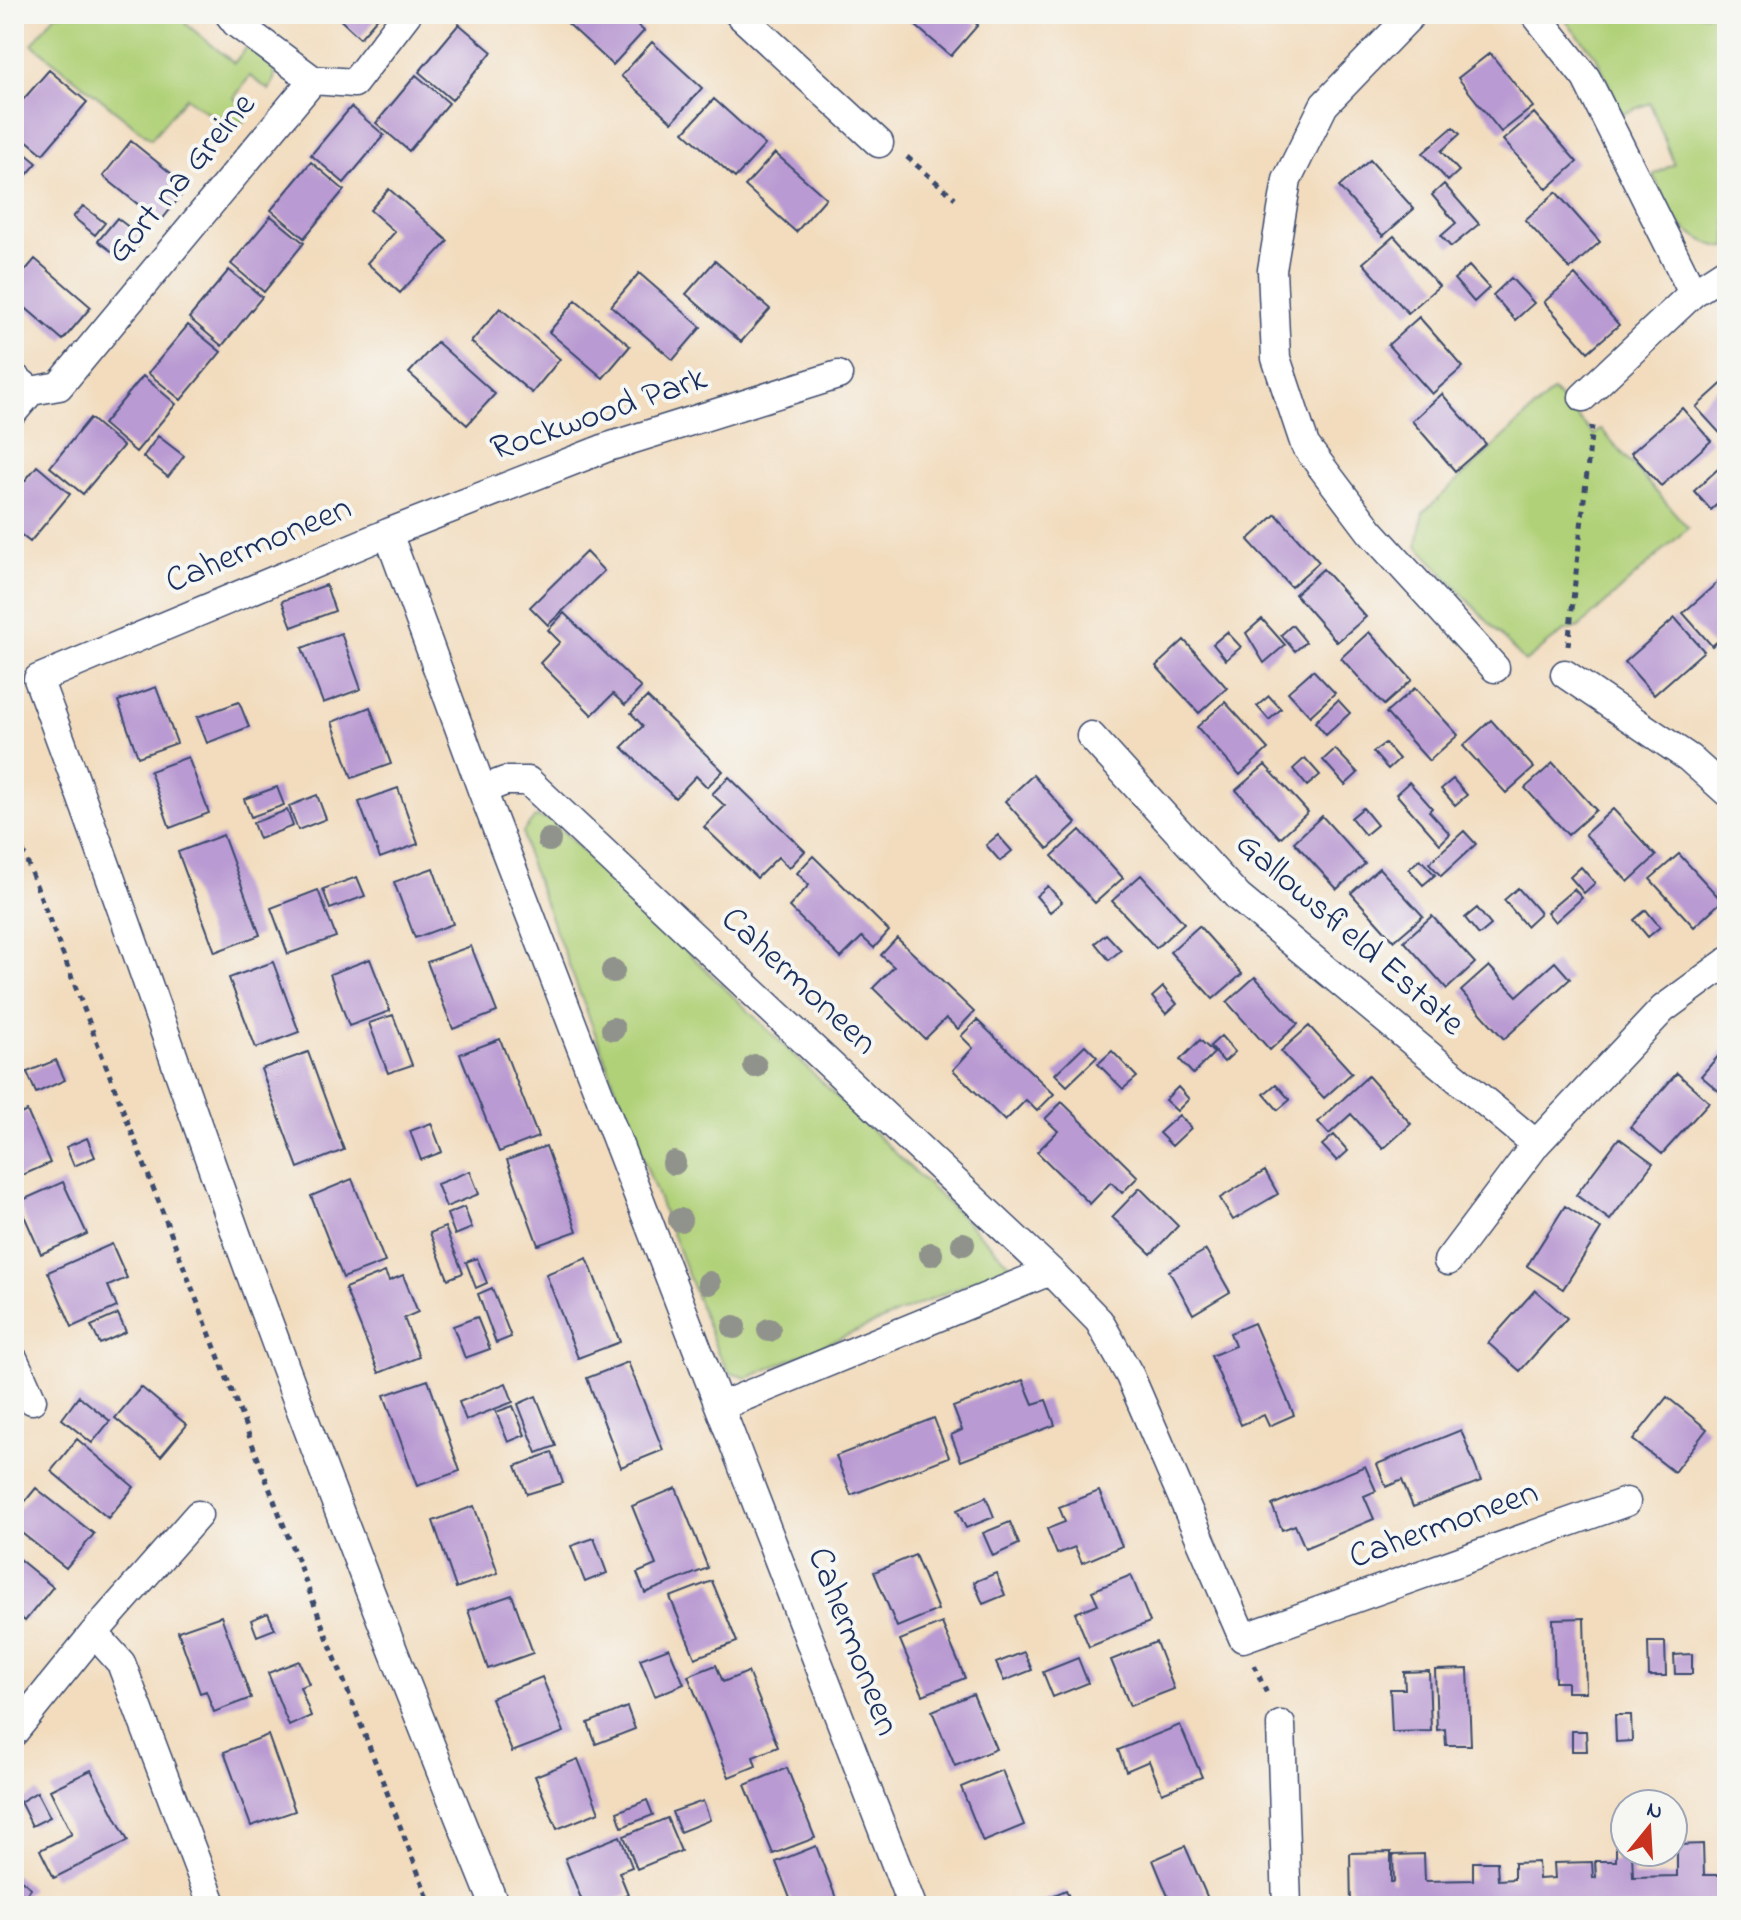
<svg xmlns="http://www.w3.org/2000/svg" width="1741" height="1920" font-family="'Indie Flower',sans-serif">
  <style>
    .green { fill: #b1d178; stroke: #66806b; stroke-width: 2 }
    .building { fill: #b99ad2 }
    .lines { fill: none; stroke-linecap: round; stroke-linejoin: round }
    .minor-casing { stroke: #3b496c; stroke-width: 31 }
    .path { stroke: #3b496c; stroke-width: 5; stroke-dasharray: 6 6; stroke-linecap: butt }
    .minor { stroke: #fff; stroke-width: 28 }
    .tree { fill: #90938c }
    .labels { text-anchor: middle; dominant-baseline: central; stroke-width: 8; stroke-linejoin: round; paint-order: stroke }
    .street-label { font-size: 36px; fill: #1b2f5e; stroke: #f6f6f2 }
  </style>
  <rect width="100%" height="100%" fill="#f6f6f2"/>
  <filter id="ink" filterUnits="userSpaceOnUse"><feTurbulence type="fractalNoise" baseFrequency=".0125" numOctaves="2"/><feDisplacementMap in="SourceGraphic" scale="16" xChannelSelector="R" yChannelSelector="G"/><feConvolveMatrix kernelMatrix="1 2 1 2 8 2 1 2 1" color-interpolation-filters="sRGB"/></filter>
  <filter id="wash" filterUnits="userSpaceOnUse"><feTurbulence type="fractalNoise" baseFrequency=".006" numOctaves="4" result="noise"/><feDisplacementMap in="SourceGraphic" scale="32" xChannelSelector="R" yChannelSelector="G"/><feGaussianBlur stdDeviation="1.8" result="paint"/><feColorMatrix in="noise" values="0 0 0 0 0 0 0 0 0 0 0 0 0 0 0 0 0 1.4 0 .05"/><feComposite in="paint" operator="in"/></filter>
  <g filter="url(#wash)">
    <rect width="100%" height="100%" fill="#f2dcbd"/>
    <path class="green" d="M56,14H191L185,23L234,63L251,42C269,57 284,65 269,90L250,76L234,98L252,112L243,122C217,120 206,113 186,97L151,139L32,44Z
      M1560,14H1727V247C1713,249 1686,232 1677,221C1667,208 1661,189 1653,175L1674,164L1650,103L1622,114L1596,56Z
      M1553,391L1594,435L1601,429L1688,528L1579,627L1563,632L1525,662L1417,545L1423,513Z
      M535,817L551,820L1011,1265L747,1378L730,1373L718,1353L527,856L523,832Z"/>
    <g id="blocks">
      <path class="building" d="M334,14H381L360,38Z
        M567,14H625L644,31L613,65L563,19Z
        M902,14H964L978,25L951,56Z
        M459,24L492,52L452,100L419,72Z
        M652,42L702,88L672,122L621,76Z
        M1490,53L1533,107L1501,132L1458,78Z
        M49,70L87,102L43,154L14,130V110Z
        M416,75L449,103L409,151L376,123Z
        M714,99L765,145L735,178L684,132Z
        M351,107L384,135L344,183L311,155Z
        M1534,113L1577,162L1547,189L1503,140Z
        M1453,127L1460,134L1441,151L1459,171L1448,181L1423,153Z
        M131,141L188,187L160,222L103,176Z
        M14,144L37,163L14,190Z
        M775,153L826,198L796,232L745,186Z
        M1370,160L1414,209L1383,236L1339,187Z
        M311,162L344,190L304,238L271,210Z
        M1444,184L1479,224L1451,247L1441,236L1456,223L1432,195Z
        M389,189L448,241L400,293L367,263L395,232L370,210Z
        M1556,192L1600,242L1570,269L1525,220Z
        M83,206L105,223L95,235L73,217Z
        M271,216L304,243L264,292L231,264Z
        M117,218L144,239L126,262L98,241Z
        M1394,236L1439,286L1408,313L1363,263Z
        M35,259L91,307L63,340L14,298V284Z
        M715,261L770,309L741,342L686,294Z
        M1469,266L1489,288L1474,302L1454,279Z
        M229,270L262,297L222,346L189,318Z
        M639,273L701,327L673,360L611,306Z
        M1575,275L1619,325L1588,352L1544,302Z
        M1511,278L1534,303L1515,320L1493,295Z
        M576,300L630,346L603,378L549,332Z
        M500,308L560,359L532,393L471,342Z
        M1419,317L1463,367L1432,394L1388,345Z
        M188,325L221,352L181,400L148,373Z
        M437,342L495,394L467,425L409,373Z
        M143,376L176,404L136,452L103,424Z
        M1727,379V441L1696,407Z
        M1442,394L1486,444L1455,471L1412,421Z
        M1682,408L1711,441L1661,486L1631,453Z
        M90,418L123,446L83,494L50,467Z
        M158,436L184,456L168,477L143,457Z
        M37,466L70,494L30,542L14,529V494Z
        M1719,468L1727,477V495L1711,510L1694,491Z
        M1276,514L1319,562L1291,587L1248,540Z
        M586,552L604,571L548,625L530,607Z
        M1323,569L1366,617L1337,642L1295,594Z
        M1727,574V633L1712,646L1683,613Z
        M326,585L335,611L292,627L282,601Z
        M564,613L641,688L625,705L613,694L592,715L540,663L560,642L548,630Z
        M1675,618L1704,651L1654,695L1625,662Z
        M1262,619L1285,645L1264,663L1246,633Z
        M1292,625L1306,642L1295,651L1281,635Z
        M1227,632L1241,647L1226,660L1213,644Z
        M1369,632L1412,680L1384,705L1341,658Z
        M341,633L361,689L323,703L302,648Z
        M1184,640L1227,688L1199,713L1156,666Z
        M1313,670L1335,693L1310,716L1288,692Z
        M156,687L177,743L138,757L118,701Z
        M1415,688L1458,735L1429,761L1386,713Z
        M1269,696L1281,709L1269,720L1257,706Z
        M647,697L723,771L707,787L696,776L675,798L622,747L643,726L631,713Z
        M1338,700L1350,713L1326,735L1315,722Z
        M239,702L249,727L207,743L197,717Z
        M1225,702L1268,749L1240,775L1197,727Z
        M370,707L391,764L352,778L332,722Z
        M1491,720L1534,768L1506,793L1463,746Z
        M1385,743L1399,759L1388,769L1373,752Z
        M1335,749L1358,773L1345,785L1323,760Z
        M188,757L209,813L170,828L150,771Z
        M1305,758L1320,775L1307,786L1293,769Z
        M1553,763L1596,810L1568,835L1525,788Z
        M1265,765L1308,812L1280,838L1236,790Z
        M1033,775L1076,823L1048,849L1005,801Z
        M729,777L805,851L789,868L778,857L757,878L704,827L725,806L712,794Z
        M1453,779L1467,795L1455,805L1441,789Z
        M1409,782L1432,808L1429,811L1450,834L1440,844L1396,794Z
        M277,787L284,805L251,817L244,799Z
        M398,788L418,844L380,858L359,802Z
        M317,795L326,819L298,830L289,806Z
        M1363,808L1377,825L1365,835L1351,818Z
        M1613,809L1656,856L1628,882L1585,834Z
        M287,810L293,826L259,839L253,823Z
        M1322,816L1365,864L1337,889L1294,842Z
        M1080,830L1123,878L1095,903L1052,856Z
        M1464,831L1476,844L1441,876L1429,863Z
        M223,835L260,935L215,952L178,852Z
        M998,835L1012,851L1000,861L986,845Z
        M1679,854L1722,901L1694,927L1650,879Z
        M813,856L889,931L874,948L862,937L841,958L789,907L809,885L797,873Z
        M1420,859L1435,875L1423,885L1409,869Z
        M1581,867L1595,883L1584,893L1570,877Z
        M433,868L453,924L415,938L394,882Z
        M1379,868L1423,916L1394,941L1351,893Z
        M1141,875L1184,923L1156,948L1112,901Z
        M357,877L365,896L330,909L323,889Z
        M1048,886L1062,902L1050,912L1036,896Z
        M1518,888L1540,913L1526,926L1504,900Z
        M1574,889L1582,898L1555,922L1547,912Z
        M318,890L336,937L288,954L271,908Z
        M1477,908L1491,925L1479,935L1465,918Z
        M1646,910L1660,927L1648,937L1634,920Z
        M1432,916L1475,963L1447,989L1404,941Z
        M1199,926L1242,974L1213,999L1170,952Z
        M1106,934L1121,950L1109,960L1095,943Z
        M897,938L974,1012L958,1029L946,1018L925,1039L873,988L894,967L881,955Z
        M471,946L497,1012L453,1029L427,962Z
        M370,959L390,1011L349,1026L330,974Z
        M273,962L299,1032L256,1048L229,978Z
        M1555,962L1570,979L1504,1039L1461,991L1489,966L1517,996Z
        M1255,977L1298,1024L1270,1050L1227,1002Z
        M1163,987L1177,1004L1166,1014L1152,997Z
        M393,1015L412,1065L388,1073L369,1023Z
        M977,1020L1054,1094L1037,1111L1026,1100L1005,1121L953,1070L973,1048L961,1036Z
        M1309,1026L1352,1073L1324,1098L1281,1051Z
        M1221,1036L1235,1052L1224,1062L1210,1046Z
        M500,1039L538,1137L499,1152L460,1054Z
        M1200,1040L1214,1053L1193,1074L1180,1060Z
        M1085,1045L1097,1057L1067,1086L1055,1074Z
        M1727,1046V1098L1701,1076Z
        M1112,1051L1137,1077L1123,1089L1098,1064Z
        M308,1052L344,1150L298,1168L261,1069Z
        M56,1060L65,1080L36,1093L27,1072Z
        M1677,1073L1709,1102L1662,1154L1630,1127Z
        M1368,1076L1411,1124L1383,1149L1351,1114L1329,1134L1318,1122Z
        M1276,1084L1290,1100L1278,1110L1264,1094Z
        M1178,1087L1189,1099L1177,1111L1165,1100Z
        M1062,1102L1138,1177L1122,1193L1111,1182L1090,1204L1037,1152L1058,1131L1045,1119Z
        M27,1111L50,1163L14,1179V1117Z
        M1179,1115L1191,1128L1172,1146L1159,1133Z
        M431,1123L442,1152L421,1160L410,1131Z
        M1334,1135L1348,1151L1337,1161L1322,1145Z
        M87,1138L95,1157L74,1166L66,1147Z
        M1619,1138L1653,1163L1610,1220L1576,1195Z
        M546,1146L577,1231L538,1245L507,1160Z
        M470,1171L479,1194L446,1207L437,1184Z
        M1265,1171L1278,1194L1233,1220L1220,1198Z
        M352,1179L385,1262L343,1278L311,1196Z
        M63,1182L87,1234L41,1254L18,1202Z
        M1140,1188L1178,1226L1151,1254L1112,1217Z
        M1565,1206L1601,1229L1563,1289L1527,1266Z
        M464,1207L472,1228L455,1235L447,1214Z
        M445,1227L463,1273L448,1279L430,1233Z
        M112,1244L127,1278L108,1286L117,1307L72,1327L48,1272Z
        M1206,1250L1230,1292L1193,1314L1169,1271Z
        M477,1258L487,1283L476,1288L466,1262Z
        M587,1258L620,1342L578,1358L546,1274Z
        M385,1272L389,1281L403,1275L418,1312L404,1318L419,1357L379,1373L345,1288Z
        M492,1288L511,1337L496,1343L478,1294Z
        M1535,1290L1567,1318L1520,1371L1488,1343Z
        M118,1314L126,1332L100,1344L91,1326Z
        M477,1317L490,1349L465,1358L453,1326Z
        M1254,1323L1294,1415L1269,1426L1264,1415L1241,1425L1211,1356L1235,1346L1230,1333Z
        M628,1362L663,1450L621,1467L587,1378Z
        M428,1380L460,1471L417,1486L384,1395Z
        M1023,1380L1033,1404L1046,1400L1055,1425L961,1461L951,1435L962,1430L953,1407Z
        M506,1383L513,1402L466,1420L459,1402Z
        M141,1387L187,1425L161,1456L115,1418Z
        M79,1396L110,1421L92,1443L62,1419Z
        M536,1396L556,1446L537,1453L518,1404Z
        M1667,1397L1707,1429L1674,1472L1633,1440Z
        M513,1406L525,1435L508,1442L496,1412Z
        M934,1418L949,1457L851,1495L836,1456Z
        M1461,1430L1481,1481L1413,1507L1402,1480L1386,1487L1377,1464Z
        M77,1439L134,1487L108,1518L51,1471Z
        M552,1452L563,1483L527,1494L516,1466Z
        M1365,1466L1376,1491L1364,1496L1374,1519L1305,1548L1295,1525L1282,1530L1272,1505Z
        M36,1488L94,1534L66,1568L14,1527V1515Z
        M676,1488L708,1568L645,1593L637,1573L656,1565L632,1506Z
        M1099,1491L1122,1546L1082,1563L1075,1547L1057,1554L1047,1529L1065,1522L1059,1507Z
        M986,1497L994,1517L966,1528L957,1510Z
        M474,1506L498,1573L456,1588L433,1521Z
        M1010,1522L1019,1544L993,1556L983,1533Z
        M594,1538L607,1573L585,1582L571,1546Z
        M14,1555L53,1587L25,1621L14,1612Z
        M915,1555L938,1610L897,1627L874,1572Z
        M996,1573L1005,1595L983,1604L974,1582Z
        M1131,1575L1150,1622L1089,1647L1075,1613L1098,1604L1092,1591Z
        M712,1581L737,1642L695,1658L670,1597Z
        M512,1595L533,1653L488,1669L468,1610Z
        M268,1613L275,1629L257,1636L251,1620Z
        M221,1616L251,1698L214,1712L206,1691L200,1693L178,1631Z
        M1584,1618L1586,1692H1567V1682H1555L1553,1619Z
        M942,1623L965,1678L923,1695L900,1640Z
        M1156,1642L1174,1689L1130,1706L1111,1660Z
        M1648,1642H1665L1666,1676H1649Z
        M669,1648L684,1684L655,1696L640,1659Z
        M1024,1652L1032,1670L1004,1681L996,1663Z
        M1692,1654V1674H1675L1674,1655Z
        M1078,1658L1088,1683L1053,1697L1043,1672Z
        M299,1661L309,1684L300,1687L311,1716L289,1726L268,1673Z
        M716,1665L723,1682L748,1672L778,1747L753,1757L756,1766L729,1777L688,1676Z
        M1468,1669L1471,1745H1446L1445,1729L1437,1730L1435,1670Z
        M1429,1671L1431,1731L1392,1732L1390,1689H1405L1404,1672Z
        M542,1677L564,1732L512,1752L491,1698Z
        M973,1694L996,1749L955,1766L932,1711Z
        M627,1707L635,1729L596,1744L588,1723Z
        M1615,1715H1631L1632,1741L1616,1742Z
        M1180,1725L1202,1777L1162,1793L1149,1761L1126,1771L1118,1750Z
        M1572,1731H1586L1587,1751H1572Z
        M268,1735L295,1811L251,1826L224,1752Z
        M578,1759L599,1812L557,1829L535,1776Z
        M787,1768L815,1838L773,1854L745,1785Z
        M91,1770L128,1841L54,1878L40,1850L72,1834L50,1790Z
        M1002,1770L1024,1825L983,1842L961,1787Z
        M37,1792L50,1817L32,1826L20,1802Z
        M647,1800L653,1815L622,1827L617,1812Z
        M703,1801L710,1820L680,1832L672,1812Z
        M667,1818L681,1851L637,1869L624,1836Z
        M620,1836L632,1867L619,1872L628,1894L597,1906H584L565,1858Z
        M1703,1844L1704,1875H1727V1906H1351L1350,1853L1391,1852V1882H1394L1393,1855L1424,1854L1425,1881L1473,1880V1862H1497L1498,1880L1514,1879V1863L1538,1862L1539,1879L1555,1878L1554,1863L1592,1862L1593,1878L1596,1877L1595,1861H1616V1847H1625V1852H1632L1633,1877L1677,1876V1845Z
        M816,1846L839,1906H793L776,1862Z
        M1185,1846L1209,1901L1197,1906H1172L1153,1860Z
        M14,1874L31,1888L17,1906H14Z
        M1066,1890L1073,1906H1028Z"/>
    </g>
  </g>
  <g filter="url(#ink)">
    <use href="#blocks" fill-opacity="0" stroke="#3b496c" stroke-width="2"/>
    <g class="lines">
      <g class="minor-casing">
        <path id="minor" d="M739,14L879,143
          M1412,14L1324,105L1287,180L1272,270L1276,358L1305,445L1370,531L1495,668
          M1535,14L1586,78L1693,293
          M313,80L354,83L407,14
          M14,377L31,391L59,386L313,80L236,23L229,14
          M1583,397L1693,293L1727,271
          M14,411L31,391
          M388,533L482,790L912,1906
          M1565,674L1689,758L1727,792
          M1091,736L1238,897L1536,1144
          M482,790L505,781H528L1050,1271L1099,1321L1130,1376L1243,1638L1626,1502
          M1448,1261L1536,1144L1663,1009L1727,962
          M14,1360L32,1400
          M721,1406L1050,1271
          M94,1633L121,1663L213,1906
          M1281,1725L1287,1906
          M14,1732L94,1633L198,1515
          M495,1906C404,1682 317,1458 235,1231C169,1047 107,862 38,679L388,533L608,447L838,375"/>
      </g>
      <path class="path" d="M907,157L955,198
        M1568,646L1592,426
        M14,828L431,1906
        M1254,1665L1268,1696"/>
      <use href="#minor" class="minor"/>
    </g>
    <g class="tree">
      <circle cx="549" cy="840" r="12"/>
      <circle cx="613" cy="971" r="12"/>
      <circle cx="613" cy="1029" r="12"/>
      <circle cx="755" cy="1066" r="12"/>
      <circle cx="674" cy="1163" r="12"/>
      <circle cx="680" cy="1220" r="12"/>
      <circle cx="963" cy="1244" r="12"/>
      <circle cx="931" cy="1254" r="12"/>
      <circle cx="709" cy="1283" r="12"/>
      <circle cx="734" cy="1327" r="12"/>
      <circle cx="769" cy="1330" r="12"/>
    </g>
  </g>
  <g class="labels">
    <g class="street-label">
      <text transform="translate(182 179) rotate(-50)">Gort na Greine</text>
      <text transform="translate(599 415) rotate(-19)">Rockwood Park</text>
      <text transform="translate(259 546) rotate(-23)">Cahermoneen</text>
      <text transform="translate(1349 935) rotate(41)">Gallowsfield Estate</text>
      <text transform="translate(798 982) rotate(43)">Cahermoneen</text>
      <text transform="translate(1444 1526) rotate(-20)">Cahermoneen</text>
      <text transform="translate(852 1642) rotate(69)">Cahermoneen</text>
    </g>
  </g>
  <rect width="1741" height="1920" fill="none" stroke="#f6f6f2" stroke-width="48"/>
  <g transform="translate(1649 1828) rotate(18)"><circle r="38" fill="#f6f6f2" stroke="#9ea6b7" stroke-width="2"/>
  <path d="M0-6L14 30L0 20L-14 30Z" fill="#c8321e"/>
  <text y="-12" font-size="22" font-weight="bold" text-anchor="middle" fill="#1b2f5e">N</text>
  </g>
</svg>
